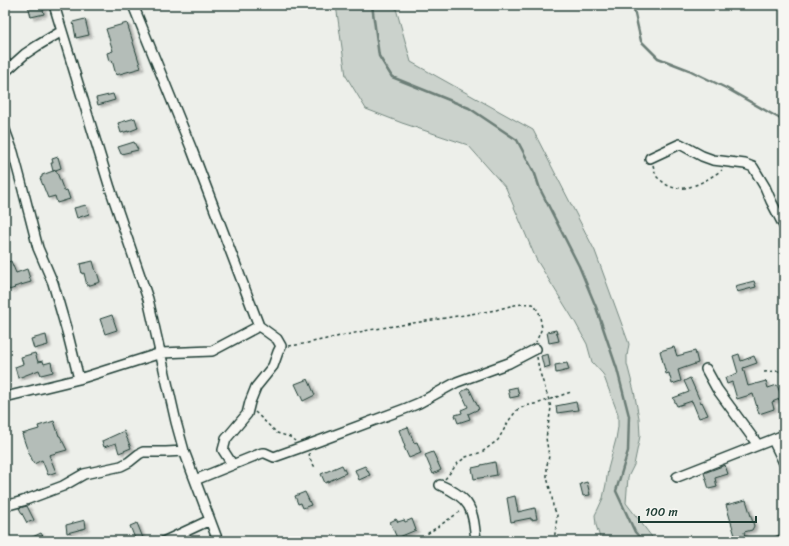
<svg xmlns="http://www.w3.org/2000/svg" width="789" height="546" font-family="Sriracha,sans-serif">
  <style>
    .green { fill: #cbd2cc; stroke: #758880 }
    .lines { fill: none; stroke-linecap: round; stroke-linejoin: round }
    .stream { stroke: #6c7e77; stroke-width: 2.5 }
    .building { fill: #b4bdb8; stroke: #1f3d34; filter: url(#shadow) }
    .street-casing { stroke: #1f3d34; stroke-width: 12 }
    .path { stroke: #1f3d34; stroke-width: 1.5; stroke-dasharray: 3 3; stroke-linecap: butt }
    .street { stroke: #f6f6f2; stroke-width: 9 }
  </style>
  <defs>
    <filter id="shadow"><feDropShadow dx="3" dy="2" stdDeviation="1" flood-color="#0004"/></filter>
  </defs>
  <rect width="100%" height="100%" fill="#edefea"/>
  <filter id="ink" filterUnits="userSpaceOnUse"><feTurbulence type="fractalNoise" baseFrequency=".025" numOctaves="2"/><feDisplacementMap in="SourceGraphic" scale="8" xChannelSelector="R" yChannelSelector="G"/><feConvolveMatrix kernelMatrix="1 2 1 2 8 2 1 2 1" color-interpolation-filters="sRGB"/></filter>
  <g filter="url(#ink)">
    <path class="green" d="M336,5H395L411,62L533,130L595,251L629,344L627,356V364L634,391L639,418L640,436L634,465L628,477L626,503L655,541H601L596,525L595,515L598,509L603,498L606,484L608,469L616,439L618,427V414L603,374L592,362L587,344L575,322L536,259L506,188L468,145L402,123L366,109L346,76Z"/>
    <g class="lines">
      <path class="stream" d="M372,5L379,56L392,77L469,108L517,140L535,174L540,189L579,266L596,307L617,369L629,416L628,451L616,491L635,532L643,541
        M633,5L641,41L658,58L689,70L726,88L784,121"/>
    </g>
    <path class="building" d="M28,5H42L44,14L31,17Z
      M85,19L89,35L76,38L73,22Z
      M127,23L141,68L116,75L112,60L109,61L107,53L113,51L106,29Z
      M113,94L115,100L98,105L96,98Z
      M135,118L138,128L128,132V131L121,133L118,123Z
      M134,142L138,150L121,154L118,147Z
      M58,157L61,168L53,171L51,163H53L52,159Z
      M56,170L64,191L67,190L70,199L57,203L55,196L48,198L40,178L42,177V175Z
      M86,205L89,214L77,218L74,208Z
      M11,261L16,273L27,269L31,282L14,287L15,288L9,290L5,279V263Z
      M93,261L96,272H97L100,282L87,286L84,273L82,274L80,264Z
      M754,281L756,287L737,292L735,286Z
      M112,315L117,330L105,334L100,319Z
      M556,330L559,341L549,343L547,332Z
      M46,335L48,345L34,349L31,339Z
      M674,347L677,356L695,351L698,363L678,370L681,381L672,384L669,373L666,374L660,351Z
      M35,353L38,362L43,361L44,364L51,362L53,372L41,375L39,370L18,378L15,367L23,364L21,357Z
      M548,354L550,366L544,368L541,356Z
      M739,354L741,361L754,356L757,363L743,368L748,386L766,381L768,388L777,385L782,398L772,402L774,409L759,414L753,394L737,399L732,382L727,384L725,378L738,373L733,356Z
      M567,363L569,370L556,373L555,365Z
      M690,378L701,403L702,402L708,415L699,418L692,401L677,406L673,398L689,392L684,381Z
      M308,379L315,395L303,401L295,384Z
      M517,387L519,396L510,398L508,389Z
      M469,388L479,409L468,414L470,419L458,423L455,415L462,413L461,410L468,407L461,392Z
      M576,402L578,410L557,413L556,406Z
      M54,421L59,436H60L67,450L49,455L56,472L48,475L42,460L34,464L26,446L22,434L39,429L38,426Z
      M408,427L414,443L417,442L421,453L409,458L404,447H405L399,430Z
      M124,431L131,448L119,453L116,443L104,447L102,441Z
      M433,452L441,470L433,474L425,455Z
      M495,462L497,475L474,479L472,468L481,466V465Z
      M342,465L346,473L325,483L321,474Z
      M725,465L728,474L715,478L717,487L709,489L704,473Z
      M365,466L370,475L359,480L355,470Z
      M587,482L590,495L583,496L580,484Z
      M305,492L311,505L303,508L301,503L298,504L295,496Z
      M515,496L518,512L535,508L537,519L531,520V518L511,522L507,498Z
      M746,500L754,526L752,530L744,532L745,537L736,539L726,505Z
      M27,506L34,520L27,523L19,508Z
      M396,519L398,522L404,520L405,522L412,519L416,530L397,538L390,522Z
      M85,520L86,528L67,533L66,525Z
      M137,523L143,538L136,541L130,526Z
      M41,533L46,541H24Z"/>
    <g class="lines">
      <g class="street-casing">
        <path id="street" d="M54,5L110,188L148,299L176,422L184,451L218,541
          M133,5L192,150L259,326L277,339L281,346L278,352L273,366L256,387L250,402L247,414L226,439L223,450L232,464
          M5,72L25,54L37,46L62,31
          M5,130L13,152L21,182L38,248L53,283L68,335L79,379
          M650,158L680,144L702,156L713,160L745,164L753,167L765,187L771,201L784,226
          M706,369L717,389L758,445
          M5,397L79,379L161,353L212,351L259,326
          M773,440L784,463
          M677,477L784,435
          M195,480L262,453H265L274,457L319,441L407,408L419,403L457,382L509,363L536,349
          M440,485C471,498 473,509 476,541
          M5,506L23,501L63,486L84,474L121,466L129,462L139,454L143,452H166L184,451
          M165,541L210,520
          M779,541L784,539"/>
      </g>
      <path class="path" d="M653,165C654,169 655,173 657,177C659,179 662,181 664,183C682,197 707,180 722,170
        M289,346L303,344L369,330L496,310C509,306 520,303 533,304L539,312L542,328L536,342
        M537,357L539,370L549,400L551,408L546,438L549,456L547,465V477L552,497L553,506L557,515L556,526L554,541
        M764,372L778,371L784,372
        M255,412L277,433L290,437L295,441
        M309,453L310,459L316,469
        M445,479L458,463L466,457L482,452L498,440L510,419L517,410L525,406L539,403L571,392
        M418,541L427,534L461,511"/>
      <use href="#street" class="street"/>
    </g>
  </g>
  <rect width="789" height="546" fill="none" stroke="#f6f6f2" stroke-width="20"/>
  <rect x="10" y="10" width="769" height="526" fill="none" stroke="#1f3d34" stroke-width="1.5" filter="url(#ink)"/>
  <path d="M639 516v6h117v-6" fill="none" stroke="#1f3d34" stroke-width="2"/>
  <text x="645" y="516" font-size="12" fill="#1f3d34" stroke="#f6f6f2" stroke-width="3" paint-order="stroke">100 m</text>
</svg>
